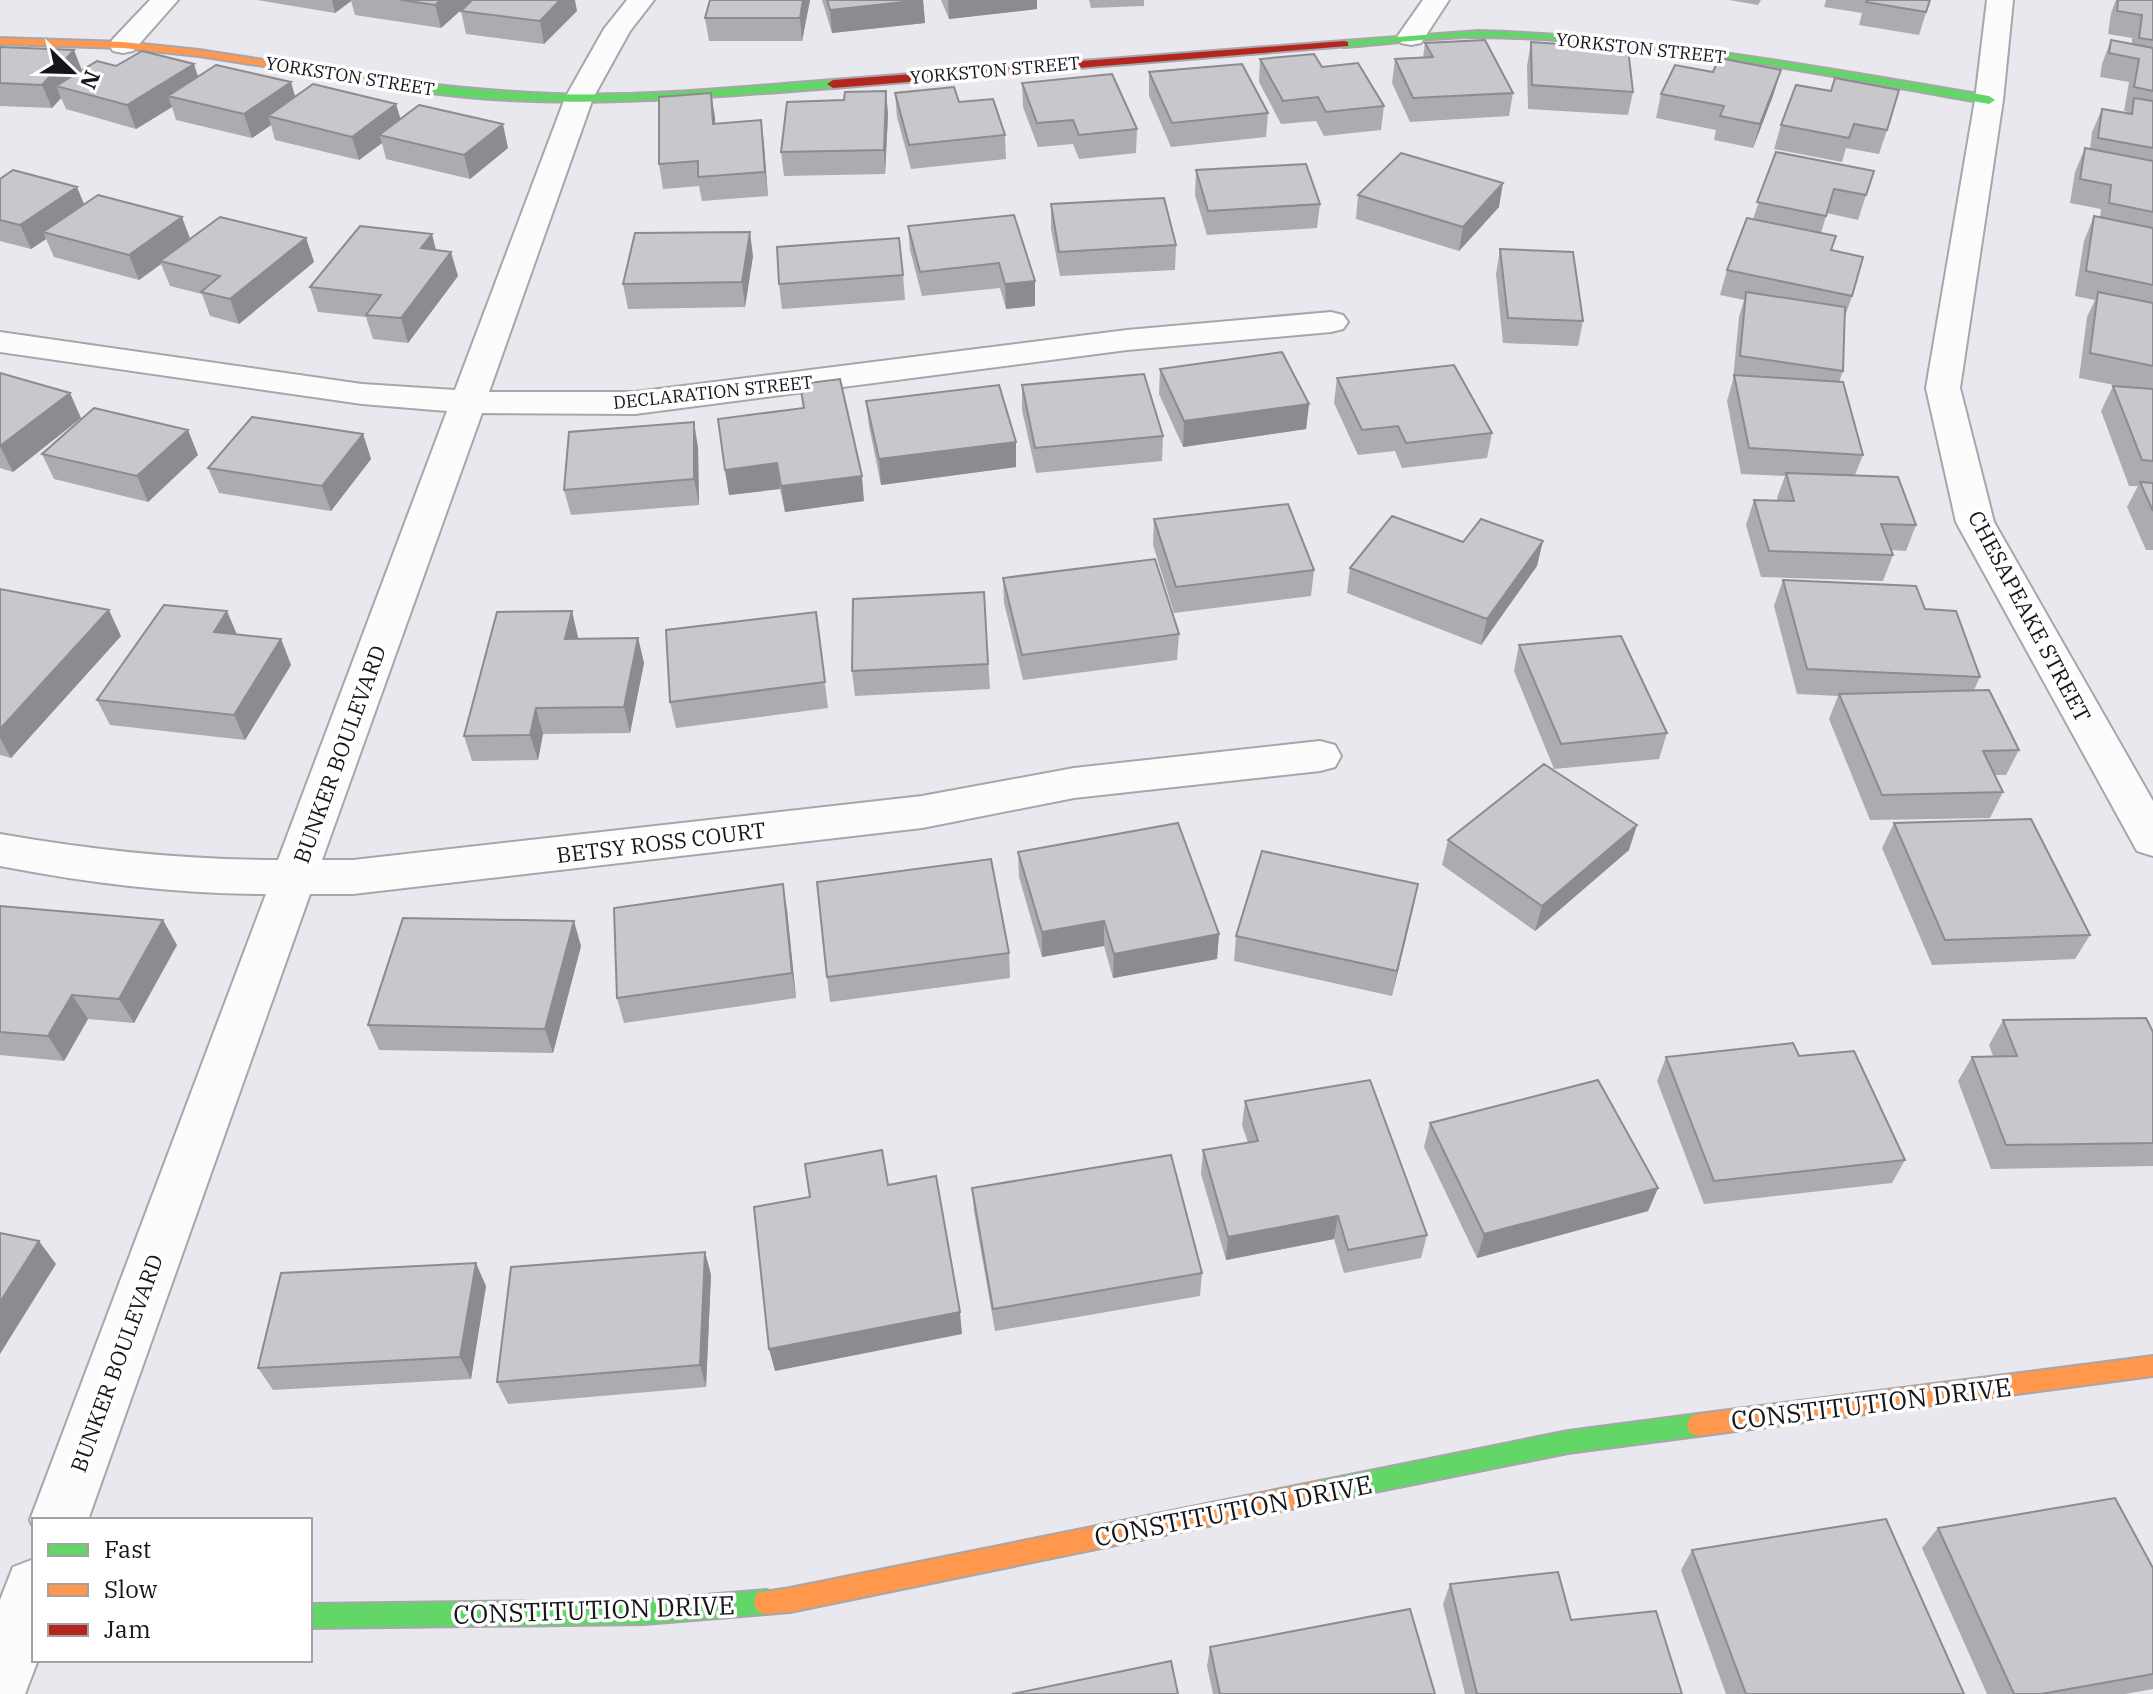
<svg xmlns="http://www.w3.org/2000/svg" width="2153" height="1694" font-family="'IBM Plex Serif',serif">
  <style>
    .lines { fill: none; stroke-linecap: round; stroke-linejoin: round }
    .street-casing { stroke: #a7a6aa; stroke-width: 4 }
    .fast-casing { stroke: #a7a6aa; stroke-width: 4 }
    .slow-casing { stroke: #a7a6aa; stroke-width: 4 }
    .jam-casing { stroke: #a7a6aa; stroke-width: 4 }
    .street { fill: #fcfcfc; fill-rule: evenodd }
    .fast { fill: #63d668; fill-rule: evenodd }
    .slow { fill: #ff974d; fill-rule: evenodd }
    .jam { fill: #b3261e; fill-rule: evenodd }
    .wall { fill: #acabaf }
    .shaded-wall { fill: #8c8b8f }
    .building { fill: #c8c7cc; stroke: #8c8b8f; stroke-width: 2 }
    .labels { text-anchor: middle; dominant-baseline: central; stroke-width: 7; stroke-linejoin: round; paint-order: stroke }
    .far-street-label { font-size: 18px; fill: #17151a; stroke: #fff }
    .street-label { font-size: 22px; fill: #17151a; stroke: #fff }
    .near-street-label { font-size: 26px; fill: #17151a; stroke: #fff }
  </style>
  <rect width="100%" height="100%" fill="#e9e8ee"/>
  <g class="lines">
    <g class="street-casing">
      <path id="street" d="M150,0H178L133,51L123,53L113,51L109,45L113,39Z
        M627,0H654L630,31L593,98L489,392H635L1127,330L1331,312L1343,315L1348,322L1343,329L1331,332L1127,350L635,414L482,413L322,860H353L922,796L1074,768L1320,741L1335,745L1341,756L1335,767L1320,771L1074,798L922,828L353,894H310L88,1520H34V1529L30,1520L266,894C177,894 87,883 0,866V834C91,850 185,860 278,860L447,411L362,404L0,352V332L362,384L455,390L565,98L604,29Z
        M1423,0H1449L1421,43L1411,45L1401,43L1397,37Z
        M1987,0H2013L2003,100L1960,388L1994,522L2153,801V856L2137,851L1956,522L1926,388L1975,100Z
        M34,1559V1660H38L25,1694H0V1600L13,1567Z"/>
    </g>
    <g class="fast-casing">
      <path id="fast" d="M1478,31C1651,36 1819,67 1989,96L1995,100L1989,104C1820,74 1650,38 1477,37C1433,37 1388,44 1344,47L1338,44L1344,41Z
        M372,77C432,85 493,92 554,94C647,97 740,87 833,80L839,84L833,88C679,99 520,115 368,82L366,80Z
        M1698,1414L1706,1417L1709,1425L1706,1433L1698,1436L1568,1453L1320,1503L1312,1500L1308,1492L1312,1484L1320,1481L1568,1431Z
        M766,1590L775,1593L778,1602L775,1611L766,1614L644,1624L310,1628V1604L644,1600Z"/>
    </g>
    <g class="slow-casing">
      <path id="slow" d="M0,38L123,42L199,50L372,77L378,80L372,83L199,56L123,48L0,44Z
        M2153,1356V1376L1698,1436L1690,1433L1687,1425L1690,1417L1698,1414Z
        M1320,1481L1328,1484L1332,1492L1328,1500L1320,1503L790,1612L766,1614L757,1611L754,1602L757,1593L790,1588Z"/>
    </g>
    <g class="jam-casing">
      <path id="jam" d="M1344,41L1348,42V46L833,88L827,84L833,80Z"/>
    </g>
    <use href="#street" class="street"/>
    <use href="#fast" class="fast"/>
    <use href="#slow" class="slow"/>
    <use href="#jam" class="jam"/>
  </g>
  <path class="wall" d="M257,0H471L577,11L544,44L466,34L461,11L468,4L441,28L355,15L351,1L335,13Z
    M810,0L802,41H709L705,18Z
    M822,0H923L925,23L832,33Z
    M941,0H1037V9L949,19Z
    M1089,0H1144V6L1091,8Z
    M1729,0H1761L1758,5Z
    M1826,0H1930L1919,35L1859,25L1862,13L1824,7Z
    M2116,0H2153V550H2146L2127,507L2138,486H2129L2101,411L2113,386H2119L2079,378L2087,317L2095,300L2075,296L2084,241L2094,216L2100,218L2101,209L2070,203L2075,172L2085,148L2090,149L2092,132L2102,109L2127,113L2128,112L2124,111L2129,82L2100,77L2102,64L2111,40L2132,44V38L2108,34L2111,13Z
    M1531,42L1633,92L1628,115L1528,109L1527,66Z
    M1425,43L1513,93L1509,116L1410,122L1392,83L1395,59L1423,58Z
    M0,47L82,70L116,66L198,76L401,119L508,148L470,179L386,159L382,143L359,160L275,140L271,125L252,138L176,120L172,107L136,129L66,109L61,98L52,108L0,106Z
    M1260,59L1322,67L1384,106L1381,130L1324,136L1316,121L1281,124L1259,82Z
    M1149,72L1268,113L1266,137L1171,147L1149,96Z
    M1022,83L1137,129L1136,153L1079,159L1073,144L1038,147L1023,107Z
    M1796,85L1887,130L1879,154L1846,148L1842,162L1774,149L1781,125Z
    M886,91L888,115L885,174L784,176L781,152L844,100Z
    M711,93L715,124L761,120L768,196L702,201L699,186L663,189L659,164Z
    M895,93L959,102L1005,135L1006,159L911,169L897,117Z
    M1774,93L1753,148L1714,140L1716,130L1656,118L1661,94Z
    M1776,152L1866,195L1858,220L1827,213L1821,233L1831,250L1852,296L1845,317L1843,371L1839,382L1863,455L1855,475L1916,525L1906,551L1891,550L1893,555L1883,581L1761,577L1746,525L1754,500L1778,501L1777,498L1785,476L1741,474L1727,401L1733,380L1739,317L1744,300L1720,295L1727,270L1753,219Z
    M1196,170L1320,204L1317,228L1207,235L1195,195Z
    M0,179L190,238H306L314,262L239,324L210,316L202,294L170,286L161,264L139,280L54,257L46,239L31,249L0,241Z
    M1358,195L1499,207L1459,251L1356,219Z
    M1051,204L1176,245L1175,270L1060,276L1051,229Z
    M1014,215L1035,306L1006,309L1000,288L922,296L910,250L908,226Z
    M1500,249L1583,321L1578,346L1503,343L1496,274Z
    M436,250L458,276L408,343L373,339L366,317L318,312L310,287Z
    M753,256L745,307L628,309L623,284Z
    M903,275L905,300L782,309L779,284Z
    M1160,369L1309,404L1306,429L1183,447L1159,394Z
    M0,373L81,418L13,472L0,468Z
    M1337,378L1492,433L1487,458L1402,468L1395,451L1358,455L1334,403Z
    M800,384L864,501L785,512L780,489L729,495L725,470L803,408Z
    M1022,385L1163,436L1162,461L1036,473L1022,410Z
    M866,401L1016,467L881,485L869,426Z
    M363,434L371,459L331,511L219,493L208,468Z
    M698,447L699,505L571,515L564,490Z
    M42,454L198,455L148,502L54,479Z
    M1154,519L1314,570L1311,596L1174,613L1153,545Z
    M1463,542L1537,566L1481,645L1347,593L1350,568Z
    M1003,578L1179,634L1177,660L1023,680L1004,603Z
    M1783,580L1925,609L1980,677L1974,690L2019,750L2006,775H1995L2003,792L1990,818L1870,820L1829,719L1838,696L1797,694L1774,606Z
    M0,589L121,636L11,758L0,755Z
    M984,592L990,689L855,696L852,671Z
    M816,612L828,708L676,728L670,702Z
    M578,637V638H638L644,663L630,733L543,734L538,760L472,761L464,736Z
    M281,639L291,665L245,740L110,725L97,700Z
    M1519,645L1667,733L1659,759L1554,769L1514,671Z
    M1894,823L2090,935L2075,959L1932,965L1882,848Z
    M1448,840L1629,850L1535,931L1442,865Z
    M1018,852L1219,934L1217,959L1113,978L1104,946L1042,957L1019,877Z
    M1418,884L1392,996L1234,961L1236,936Z
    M0,906L177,945L134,1023L88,1019L64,1061L0,1055Z
    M787,910L796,998L624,1023L617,998Z
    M581,946L553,1053L379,1050L368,1025Z
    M1009,953L1010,978L830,1002L827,977Z
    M2003,1020L2153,1032V1166L1991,1169L1958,1081L1972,1057L1993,1056L1989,1045Z
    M1799,1056L1905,1160L1892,1183L1704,1204L1657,1081L1666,1057Z
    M1245,1101L1427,1235L1421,1258L1344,1273L1334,1239L1226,1260L1201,1174L1203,1150L1248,1143L1242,1125Z
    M1430,1123L1658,1188L1648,1211L1477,1258L1424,1147Z
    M972,1188L1202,1273L1200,1296L995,1331L974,1211Z
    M705,1252L711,1275L706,1387L508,1404L497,1382Z
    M486,1286L471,1379L273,1390L258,1368Z
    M1938,1528L2153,1568V1689L2125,1694H1987L1922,1548Z
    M1692,1550L1964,1694H1726L1681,1570Z
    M1450,1584L1682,1694H1465L1443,1604Z
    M1210,1647L1435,1694H1213L1207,1666Z"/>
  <path class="shaded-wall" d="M332,0H351V1L335,13Z
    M441,0H471V1L441,28L435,5Z
    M560,0H575L577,11L544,44L540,21Z
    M803,0H810L802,41L800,18Z
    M923,0L925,23L832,33L830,10Z
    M948,0H1037V9L949,19Z
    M74,50L83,73L56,86L61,98L52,108L42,85Z
    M194,64L202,88L168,96L172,107L136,129L127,105Z
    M1781,70L1774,93L1753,148L1760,124Z
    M291,82L298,106L268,116L271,125L252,138L244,114Z
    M886,91L888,115L885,174L884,150Z
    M711,93L715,117L716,148L713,124Z
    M396,104L403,127L379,135L382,143L359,160L352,137Z
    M761,120L764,144L768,196L765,172Z
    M503,124L508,148L470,179L464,155Z
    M1503,183L1499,207L1459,251L1463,227Z
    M77,187L87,211L43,232L46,239L31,249L20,225Z
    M182,217L191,241L160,261L161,264L139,280L129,255Z
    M750,232L753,256L745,307L742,282Z
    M432,234L438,258L421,248Z
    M306,238L314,262L239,324L230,299Z
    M451,252L458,276L408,343L401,318Z
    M1035,281V306L1006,309L1005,284Z
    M70,393L81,418L13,472L0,446Z
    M1309,404L1306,429L1183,447L1184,421Z
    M694,422L698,447L699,505L694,479Z
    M188,430L198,455L148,502L137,476Z
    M363,434L371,459L331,511L322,486Z
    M1016,442V467L881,485L879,459Z
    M777,463L780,489L729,495L725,470Z
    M862,476L864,501L785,512L781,486Z
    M1543,541L1537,566L1481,645L1487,619Z
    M109,610L121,636L11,758L0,738V729Z
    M227,611L238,637L214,632Z
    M572,611L578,637L571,664L565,639Z
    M638,638L644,663L630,733L624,707Z
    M281,639L291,665L245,740L234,715Z
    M536,708L543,734L538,760L530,735Z
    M1637,825L1629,850L1535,931L1542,906Z
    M783,884L787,910L796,998L792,973Z
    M1418,884L1413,909L1392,996L1397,971Z
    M163,920L177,945L134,1023L119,999Z
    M574,921L581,946L553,1053L545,1029Z
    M1104,921V946L1042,957V932Z
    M1219,934L1217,959L1113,978L1114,954Z
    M72,995L88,1019L64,1061L48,1036Z
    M1658,1188L1648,1211L1477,1258L1484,1234Z
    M1338,1216L1334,1239L1226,1260L1228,1237Z
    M39,1241L56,1264L0,1354V1302Z
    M705,1252L711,1275L706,1387L700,1365Z
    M476,1263L486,1286L471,1379L460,1357Z
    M960,1312L962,1334L775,1371L769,1349Z"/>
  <path class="building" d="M401,0H441L435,5Z
    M472,0H560L540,21L461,11Z
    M710,0H803L800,18H705Z
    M827,0H922L830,10Z
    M1867,0H1930L1926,12L1866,2Z
    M2118,0H2153V40L2139,38L2142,15L2117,11Z
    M1485,40L1513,93L1413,98L1395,59L1433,57L1425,43Z
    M2111,40L2153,48V91L2134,87L2139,59L2109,53Z
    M1531,42L1628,49L1633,92L1532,85Z
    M0,47L74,50L42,85L0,83Z
    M142,51L194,64L127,105L56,86L97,61L116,66Z
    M1314,54L1322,67L1358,63L1384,106L1326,112L1318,97L1283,101L1260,59Z
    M1719,58L1781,70L1760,124L1720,116L1724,106L1661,94L1675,65L1713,72Z
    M1242,64L1268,113L1172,123L1149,72Z
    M216,65L291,82L244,114L168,96Z
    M1112,74L1137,129L1079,135L1073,120L1037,123L1022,83Z
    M1835,78L1899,90L1887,130L1854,124L1849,138L1781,125L1796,85L1831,91Z
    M313,84L396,104L352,137L268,116Z
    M954,87L959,102L993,99L1005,135L909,145L895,93Z
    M886,91L884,150L781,152L787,102L844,100L845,92Z
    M711,93L713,124L761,120L765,172L698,177V161L659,164V97Z
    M2134,98L2153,101V148L2098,138L2102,109L2132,114Z
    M419,105L503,124L464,155L379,135Z
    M2085,148L2153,161V212L2109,203L2111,185L2080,179Z
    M1776,152L1874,171L1866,195L1834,189L1826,216L1757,202Z
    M1401,153L1503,183L1463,227L1358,195Z
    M1306,164L1320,204L1208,211L1196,170Z
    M13,170L77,187L20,225L0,220V179Z
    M98,195L182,217L129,255L43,232Z
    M1164,198L1176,245L1059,252L1051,204Z
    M1014,215L1035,281L1005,284L999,263L920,272L908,226Z
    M2094,216L2153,228V285L2086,271Z
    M220,217L306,238L230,299L201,292L220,276L160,261Z
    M1747,218L1836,236L1831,250L1863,257L1852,296L1727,270Z
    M360,226L432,234L421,248L451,252L401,318L366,315L381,295L310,287Z
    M750,232L742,282L623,284L635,233Z
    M899,238L903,275L779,284L777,247Z
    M1500,249L1573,252L1583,321L1508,318Z
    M1746,292L1845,307L1843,371L1740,356Z
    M2098,292L2153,303V366L2090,353Z
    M1282,352L1309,404L1184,421L1160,369Z
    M1454,365L1492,433L1406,443L1398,426L1362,430L1337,378Z
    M0,373L70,393L0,446Z
    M1144,374L1163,436L1035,448L1022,385Z
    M1734,375L1843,382L1863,455L1749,448Z
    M840,379L862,476L781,486L777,463L725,470L718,419L804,408L800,384Z
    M999,385L1016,442L879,459L866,401Z
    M2113,386L2153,389V461L2142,460Z
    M94,408L188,430L137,476L42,454Z
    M252,417L363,434L322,486L208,468Z
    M694,422V479L564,490L569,432Z
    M1786,473L1898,477L1916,525L1881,524L1893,555L1769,551L1754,500L1794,501Z
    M2140,482L2153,483V511Z
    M1288,504L1314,570L1176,587L1154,519Z
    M1392,516L1463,542L1481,519L1543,541L1487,619L1350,568Z
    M1155,559L1179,634L1022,655L1003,578Z
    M1783,580L1916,586L1925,609L1956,611L1980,677L1807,669Z
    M0,589L109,610L0,729Z
    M984,592L988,664L852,671L853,599Z
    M164,605L227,611L214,632L281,639L234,715L97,700Z
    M572,611L565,639L638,638L624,707L536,708L530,735L464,736L497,612Z
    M816,612L825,682L670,702L666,630Z
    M1621,636L1667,733L1561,744L1519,645Z
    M1989,690L2019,750L1983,751L2003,792L1882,795L1839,694Z
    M1544,764L1637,825L1542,906L1448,840Z
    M2031,819L2090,935L1945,940L1894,823Z
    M1178,823L1219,934L1114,954L1104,921L1042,932L1018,852Z
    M1262,851L1418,884L1397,971L1236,936Z
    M991,859L1009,953L827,977L817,882Z
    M783,884L792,973L617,998L614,908Z
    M0,906L163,920L119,999L72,995L48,1036L0,1032Z
    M403,918L574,921L545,1029L368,1025Z
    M2146,1018L2153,1032V1143L2006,1145L1972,1057L2017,1056L2003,1020Z
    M1793,1043L1799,1056L1854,1051L1905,1160L1714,1181L1666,1057Z
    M1370,1080L1427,1235L1348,1250L1338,1216L1228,1237L1203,1150L1258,1141L1245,1101Z
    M1598,1080L1658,1188L1484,1234L1430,1123Z
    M882,1150L888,1185L936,1176L960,1312L769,1349L754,1207L810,1197L805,1164Z
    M1171,1155L1202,1273L993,1309L972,1188Z
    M0,1233L39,1241L0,1302Z
    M705,1252L700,1365L497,1382L511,1267Z
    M476,1263L460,1357L258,1368L281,1273Z
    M2115,1498L2153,1568V1674L2041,1694H2014L1938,1528Z
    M1886,1519L1964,1694H1746L1692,1550Z
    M1558,1572L1571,1620L1656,1611L1682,1694H1477L1450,1584Z
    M1410,1609L1435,1694H1220L1210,1647Z
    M1171,1661L1178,1694H1012Z"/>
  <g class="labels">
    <g class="far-street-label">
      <text transform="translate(1641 48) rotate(6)">YORKSTON STREET</text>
      <text transform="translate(995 70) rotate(-5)">YORKSTON STREET</text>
      <text transform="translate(350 76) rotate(9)">YORKSTON STREET</text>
      <text transform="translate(713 392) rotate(-6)">DECLARATION STREET</text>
    </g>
    <g class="street-label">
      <text transform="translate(2030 616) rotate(62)">CHESAPEAKE STREET</text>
      <text transform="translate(339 754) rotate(-70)">BUNKER BOULEVARD</text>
      <text transform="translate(661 842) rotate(-7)">BETSY ROSS COURT</text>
      <text transform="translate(116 1363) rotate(-70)">BUNKER BOULEVARD</text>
    </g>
    <g class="near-street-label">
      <text transform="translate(1871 1403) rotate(-7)">CONSTITUTION DRIVE</text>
      <text transform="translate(1233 1510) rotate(-11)">CONSTITUTION DRIVE</text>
      <text transform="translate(594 1609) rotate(-2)">CONSTITUTION DRIVE</text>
    </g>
  </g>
  <rect x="32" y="1518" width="280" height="144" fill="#ffffff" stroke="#a2a1a3" stroke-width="2"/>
  <rect x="48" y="1544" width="40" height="12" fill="#63d668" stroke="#a2a1a3" stroke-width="2"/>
  <text x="104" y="1558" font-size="24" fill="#17151a">Fast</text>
  <rect x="48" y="1584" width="40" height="12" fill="#ff974d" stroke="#a2a1a3" stroke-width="2"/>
  <text x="104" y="1598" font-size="24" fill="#17151a">Slow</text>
  <rect x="48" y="1624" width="40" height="12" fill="#b3261e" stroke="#a2a1a3" stroke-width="2"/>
  <text x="104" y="1638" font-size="24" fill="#17151a">Jam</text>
  <g transform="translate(72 72) rotate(113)" stroke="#ffffff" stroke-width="6" paint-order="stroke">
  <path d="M0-6L14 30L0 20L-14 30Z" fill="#17151a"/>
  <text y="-12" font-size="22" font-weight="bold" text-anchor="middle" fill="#17151a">N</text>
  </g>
</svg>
